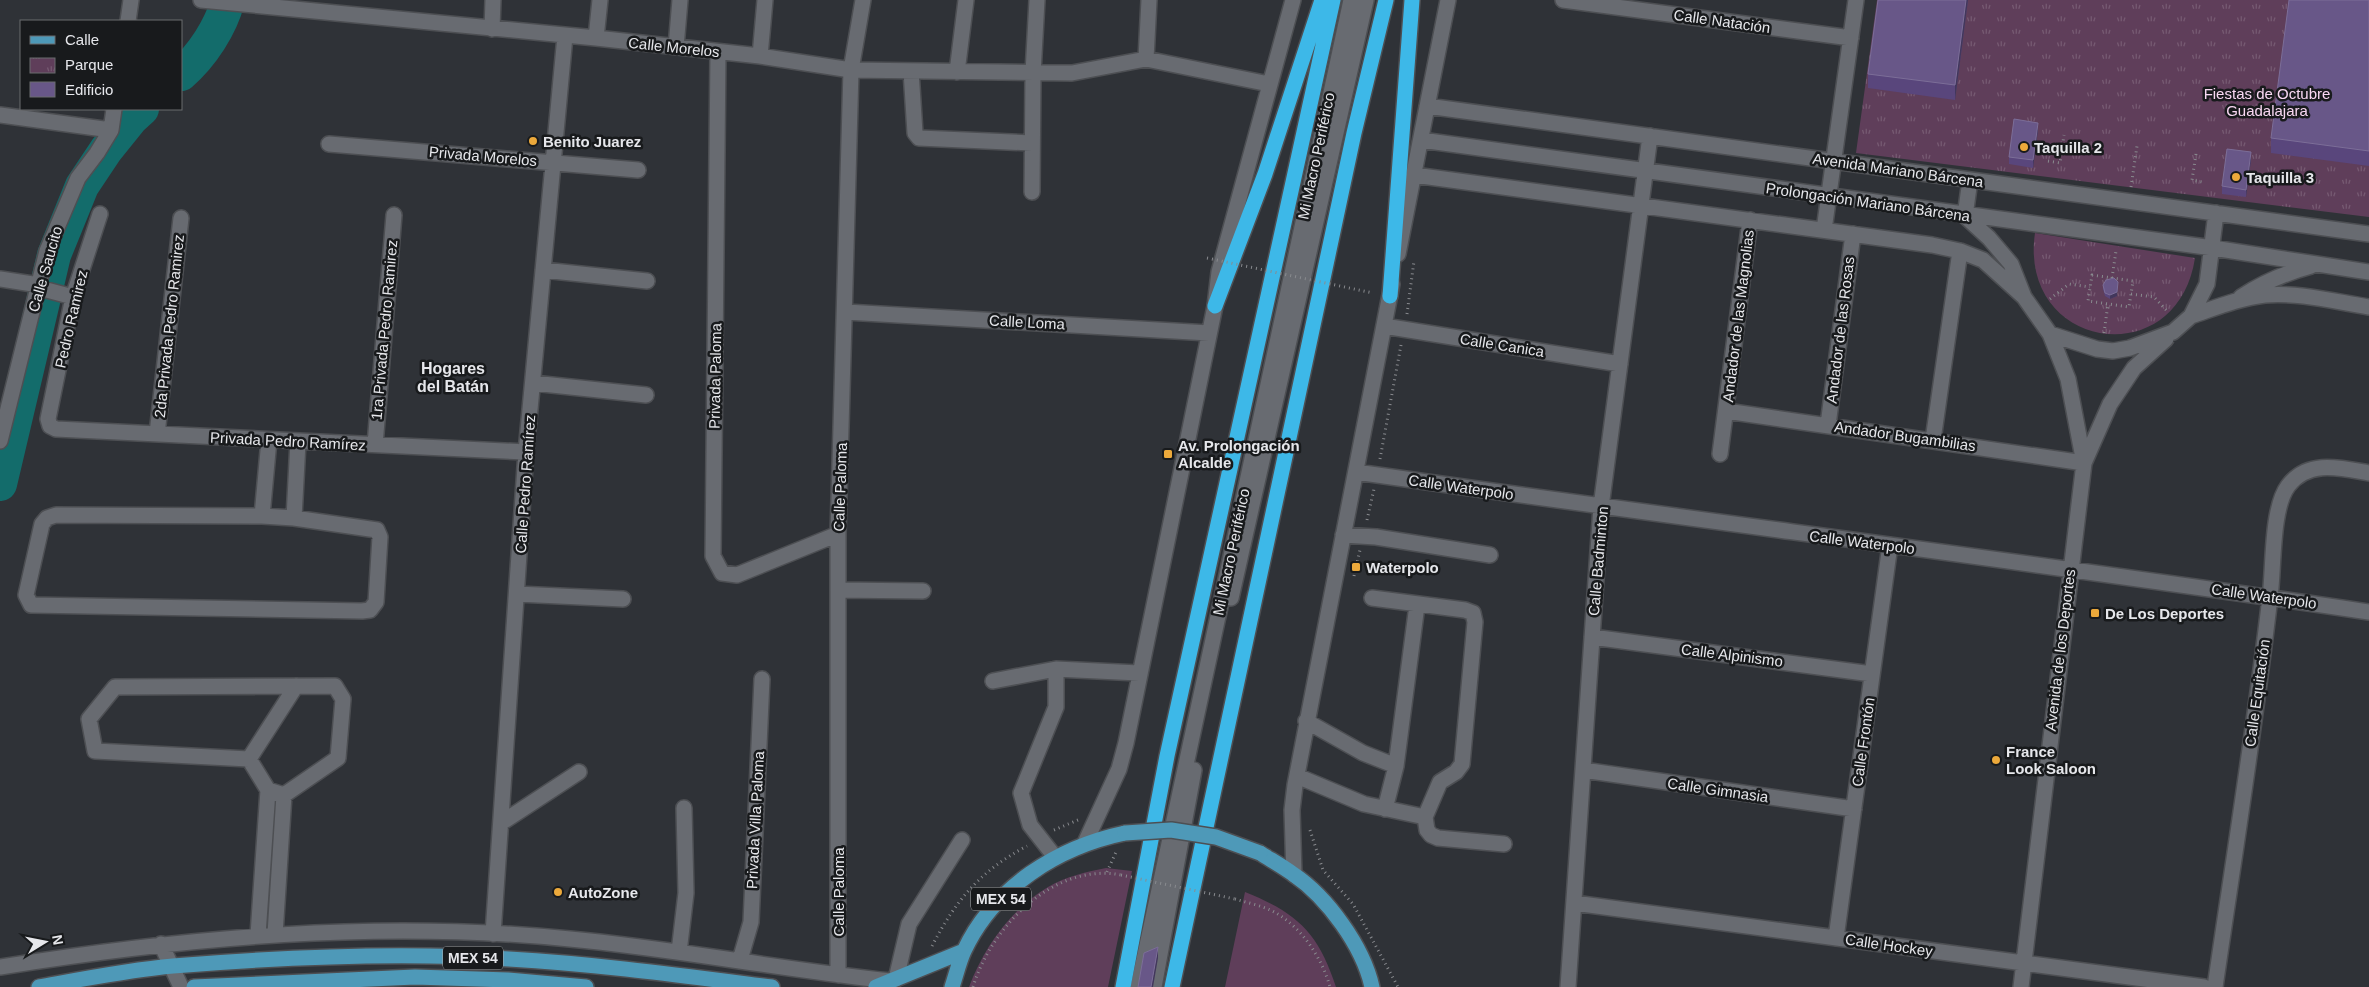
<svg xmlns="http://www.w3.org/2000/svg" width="2369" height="987" font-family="Helvetica,sans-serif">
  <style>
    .grass { fill: #5f3e5a }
    .park { fill: url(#park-tufts) }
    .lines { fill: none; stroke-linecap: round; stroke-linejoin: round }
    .river { stroke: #136c6b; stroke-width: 34 }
    .minor-casing { stroke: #4d4f53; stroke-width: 18 }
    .major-casing { stroke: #4d4f53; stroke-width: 18 }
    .highway-casing { stroke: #4d4f53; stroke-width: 18 }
    .path { stroke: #898b8f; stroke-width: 3; stroke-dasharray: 1 4; stroke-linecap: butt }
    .minor { stroke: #686b71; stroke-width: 15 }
    .major { stroke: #4e99b8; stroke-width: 15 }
    .highway { stroke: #3db8e8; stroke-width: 15 }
    .major-bridge-casing { stroke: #4d4f53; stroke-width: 18; stroke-linecap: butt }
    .path-bridge { stroke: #898b8f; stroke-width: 3; stroke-dasharray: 1 4; stroke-linecap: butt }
    .major-bridge { stroke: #4e99b8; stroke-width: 15 }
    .wall { fill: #59467c }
    .shaded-wall { fill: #42375c }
    .building { fill: #685788; stroke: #7c6e98 }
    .poi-dot { fill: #eca93b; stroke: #181a1c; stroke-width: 2 }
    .labels { text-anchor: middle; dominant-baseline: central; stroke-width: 5; stroke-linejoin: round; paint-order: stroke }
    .shield { fill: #181a1c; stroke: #a8aaad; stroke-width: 1 }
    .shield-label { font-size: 14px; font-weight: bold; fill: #e6e7eb }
    .street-label { font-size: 15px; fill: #e6e7eb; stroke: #181a1c }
    .park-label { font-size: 15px; fill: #f9d8f3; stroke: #181a1c }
    .poi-label { font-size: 15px; font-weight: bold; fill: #e6e7eb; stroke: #181a1c; text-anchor: start }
    .neighbourhood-label { font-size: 16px; font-weight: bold; fill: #e6e7eb; stroke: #181a1c }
  </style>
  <defs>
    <pattern id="park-tufts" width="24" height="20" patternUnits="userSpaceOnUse" patternTransform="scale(1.25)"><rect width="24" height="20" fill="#5f3e5a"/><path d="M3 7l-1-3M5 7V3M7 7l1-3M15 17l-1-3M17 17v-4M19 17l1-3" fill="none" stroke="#765a72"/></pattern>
  </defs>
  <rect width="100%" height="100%" fill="#2f3237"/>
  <path class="grass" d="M1106,868L1132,871L1108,987H969C984,947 1011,909 1048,887C1066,876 1087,872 1106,868Z
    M1245,892C1297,913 1318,932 1336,987H1225Z"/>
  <path class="park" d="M1877,0H2369V217L1856,153Z
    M2035,233L2195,258C2177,375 2018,350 2035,233Z"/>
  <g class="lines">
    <path class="river" d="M181,74C202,56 221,27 228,0
      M0,484L54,255L82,186L106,150L131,119L142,109"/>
    <g class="minor-casing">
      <path id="minor" d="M201,0L596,38L760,56L851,70L1072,73L1146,59L1269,84
        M1563,0L1851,38
        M128,21L131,0
        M492,29L493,0
        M596,38L600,0
        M676,47L680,0
        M718,52L713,556L722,573L737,575L838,534
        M760,56L765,0
        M1146,59L1149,0
        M911,71L915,133L919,138L1032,143
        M957,72L966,0
        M1427,106L2369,234
        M0,115L111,130
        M1421,140L2213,248L2369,272
        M329,144L638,170
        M1414,175L1932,245L1960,251L1983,260L2024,297
        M1970,180L1965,216L1989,238L2011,264L2024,297L2050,334L2097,349L2113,351L2130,348L2173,332L2191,316L2207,284L2216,213
        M1032,192L1033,73L1037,0
        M100,214L73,297L48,419L50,426L56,429L526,452
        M1824,230L1856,0
        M1398,254L1448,0
        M543,270L647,281
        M0,279L39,285L43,289L73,297
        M2241,297C2264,282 2285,273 2311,266
        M846,312L1209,333
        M2191,316C2215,308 2239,298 2265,295C2299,292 2336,302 2369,307
        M1384,326L1620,364
        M533,383L646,395
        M1726,411L2084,463
        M1828,425L1853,234
        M157,434L181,218
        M1933,440L1960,251
        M0,441L47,251L78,178L97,153L111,130L114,109
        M375,445L394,215
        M1720,454L1750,220
        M2084,463L2110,404L2134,368L2166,339
        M1356,472C1693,520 2032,562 2369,612
        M56,515L262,516L294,518L377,530L380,537L376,602L370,610L362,611L31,605L26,595L42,524L47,518Z
        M262,516L269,440
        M294,518L298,442
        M1343,535L1376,537L1490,555
        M838,590L923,591
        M517,594L623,599
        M1231,598L1366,0
        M1372,598L1465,610L1473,613L1475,622L1462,764L1456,772L1440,782L1425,817L1427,830L1431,835L1438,838L1504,844
        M1592,637L1872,674
        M1056,669L1139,673
        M993,681L1056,669V707L1021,793L1030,825L1055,857
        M1306,721L1363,753L1396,766
        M249,759L296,686
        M1583,770L1854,809
        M1297,776L1364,804L1425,817
        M1385,809L1396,766L1417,605
        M501,823L579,772
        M1085,843L1119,769L1126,743L1215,306L1219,272L1293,0
        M1294,875L1292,810L1295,785L1392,284
        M1574,903L2204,987
        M275,934L284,795
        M493,934L526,452L565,36
        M258,935L268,790L249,759L95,751L89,719L115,687L335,686L343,699L338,758L284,795L268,790
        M1836,938L1890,545
        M161,944L181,987
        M679,952L686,893L684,808
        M740,960L751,922L762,679
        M0,967C188,937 379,920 570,939C677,949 784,970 891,981
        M838,975V534L851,70L863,0
        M896,979L909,924L962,840
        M1138,987L1351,0
        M1154,987L1194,770
        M1568,987L1601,507L1650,136
        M2021,987L2084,463L2068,379L2050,334
        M2215,987C2234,857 2255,727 2270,597C2274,568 2271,509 2288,486C2308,459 2341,468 2369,473"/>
    </g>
    <g class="major-casing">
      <path id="major" d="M1260,853C1271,860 1282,866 1293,874C1327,897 1363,946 1372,987
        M39,987C83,979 128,970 173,966C284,957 398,952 509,959C597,964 685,976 772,987
        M194,987L415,977L508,980L586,987
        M876,987L964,951
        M952,987C956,975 959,962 964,951C994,887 1058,847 1125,833"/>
    </g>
    <g class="highway-casing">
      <path id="highway" d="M1390,296L1412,0
        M1215,306L1265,174L1322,0
        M1123,987L1167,756L1333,0
        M1172,987L1354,133L1386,0"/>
    </g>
    <path class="path" d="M2196,154L2192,180L2202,182
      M2048,161L2060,163L2064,135
      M2131,187L2137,146
      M2092,275L2133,281L2129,307L2088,301Z
      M2112,278L2116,251
      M2131,294L2154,297L2168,312
      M2050,299L2069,284L2090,287
      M1407,314L1414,261
      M2104,333L2108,304
      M1380,459L1401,345
      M1367,520L1374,489
      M1354,576L1360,550
      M1054,830L1078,820
      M1310,830L1323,870L1353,904L1398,987
      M1107,872L1116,852
      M1235,899C1248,903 1264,906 1276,913C1302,928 1322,958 1330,987
      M932,946C956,900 980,871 1027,846
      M973,987C991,927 1054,862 1121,875"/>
    <use href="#minor" class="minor"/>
    <use href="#major" class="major"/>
    <use href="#highway" class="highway"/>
    <g class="major-bridge-casing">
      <path id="major-bridge" d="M1125,833L1171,830L1216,837L1260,853"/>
    </g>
    <path class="path-bridge" d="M1207,258L1373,293
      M1121,875L1235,899"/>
    <use href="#major-bridge" class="major-bridge"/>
  </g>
  <path class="wall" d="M1878,0H1968L1955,100L1868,88V74Z
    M2369,0V166L2271,153V138Z
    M2038,130L2033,168L2009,164V157Z
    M2251,160L2246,197L2222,194V186Z
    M2103,285L2117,296L2110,299L2105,296L2103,289Z"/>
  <path class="shaded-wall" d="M1966,0H1968L1955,100V85Z
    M2038,123V130L2033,168V160Z
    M2251,152V160L2246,197V190Z
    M2118,282L2117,296L2110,299V295Z
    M1158,947V958L1153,987H1151Z"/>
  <path class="building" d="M1878,0H1966L1955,85L1868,74Z
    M2289,0H2369V151L2271,138Z
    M2014,119L2038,123L2033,160L2009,157Z
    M2227,149L2251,152L2246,190L2222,186Z
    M2114,278L2118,282L2117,292L2110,295L2105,293L2103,285L2106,280Z
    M1158,947L1151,987H1138L1144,953Z"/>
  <g class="poi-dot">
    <circle cx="533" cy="141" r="5"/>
    <circle cx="2024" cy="147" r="5"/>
    <circle cx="2236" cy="177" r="5"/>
    <rect x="1163" y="449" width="10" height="10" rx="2.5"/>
    <rect x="1351" y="562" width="10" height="10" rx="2.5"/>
    <rect x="2090" y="608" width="10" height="10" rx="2.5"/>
    <circle cx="1996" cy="760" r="5"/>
    <circle cx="558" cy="892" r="5"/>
  </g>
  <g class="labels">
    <g class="shield">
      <rect x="971" y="887.5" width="60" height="23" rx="4"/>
      <rect x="443" y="946.5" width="60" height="23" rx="4"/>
    </g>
    <g class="shield-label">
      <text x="1001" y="899">MEX 54</text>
      <text x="473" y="958">MEX 54</text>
    </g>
    <g class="street-label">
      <text transform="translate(1722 21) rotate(8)">Calle Natación</text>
      <text transform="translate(674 47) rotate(6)">Calle Morelos</text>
      <text transform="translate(483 156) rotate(5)">Privada Morelos</text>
      <text transform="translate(1316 156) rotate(-78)">Mi Macro Periférico</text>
      <text transform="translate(1898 170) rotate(8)">Avenida Mariano Bárcena</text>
      <text transform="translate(1868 202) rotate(8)">Prolongación Mariano Bárcena</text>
      <text transform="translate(45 269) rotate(-74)">Calle Saucito</text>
      <text transform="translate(1738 316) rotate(-83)">Andador de las Magnolias</text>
      <text transform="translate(71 319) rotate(-77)">Pedro Ramirez</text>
      <text transform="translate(1027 322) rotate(3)">Calle Loma</text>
      <text transform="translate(169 326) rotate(-84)">2da Privada Pedro Ramirez</text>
      <text transform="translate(384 330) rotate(-85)">1ra Privada Pedro Ramirez</text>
      <text transform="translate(1840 330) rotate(-83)">Andador de las Rosas</text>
      <text transform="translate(1502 345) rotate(9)">Calle Canica</text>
      <text transform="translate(715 376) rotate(-89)">Privada Paloma</text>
      <text transform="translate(1905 436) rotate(8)">Andador Bugambilias</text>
      <text transform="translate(288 441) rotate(3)">Privada Pedro Ramírez</text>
      <text transform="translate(525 484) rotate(-86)">Calle Pedro Ramírez</text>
      <text transform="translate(840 487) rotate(-88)">Calle Paloma</text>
      <text transform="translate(1461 487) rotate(8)">Calle Waterpolo</text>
      <text transform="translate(1862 542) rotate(7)">Calle Waterpolo</text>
      <text transform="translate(1231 552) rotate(-78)">Mi Macro Periférico</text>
      <text transform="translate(1598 561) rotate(-85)">Calle Badminton</text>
      <text transform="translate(2264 596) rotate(8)">Calle Waterpolo</text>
      <text transform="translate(2060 650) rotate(-83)">Avenida de los Deportes</text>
      <text transform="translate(1732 655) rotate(7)">Calle Alpinismo</text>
      <text transform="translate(2257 693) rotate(-82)">Calle Equitación</text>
      <text transform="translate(1863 742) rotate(-82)">Calle Frontón</text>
      <text transform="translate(1718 790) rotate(8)">Calle Gimnasia</text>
      <text transform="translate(755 820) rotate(-87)">Privada Villa Paloma</text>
      <text transform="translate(838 892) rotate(-90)">Calle Paloma</text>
      <text transform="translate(1889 945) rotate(8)">Calle Hockey</text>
    </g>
    <g class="park-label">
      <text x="2267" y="93">Fiestas de Octubre<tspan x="2267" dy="17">Guadalajara</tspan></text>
    </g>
    <g class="poi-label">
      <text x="543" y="141">Benito Juarez</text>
      <text x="2034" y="147">Taquilla 2</text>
      <text x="2246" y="177">Taquilla 3</text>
      <text x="1178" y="445">Av. Prolongación<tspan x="1178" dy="17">Alcalde</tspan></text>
      <text x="1366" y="567">Waterpolo</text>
      <text x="2105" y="613">De Los Deportes</text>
      <text x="2006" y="751">France<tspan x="2006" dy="17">Look Saloon</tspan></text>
      <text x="568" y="892">AutoZone</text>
    </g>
    <g class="neighbourhood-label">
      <text x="453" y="368">Hogares<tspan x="453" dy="18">del Batán</tspan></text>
    </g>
  </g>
  <rect x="20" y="20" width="162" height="90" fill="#181a1c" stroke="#6a6c6f"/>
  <rect x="30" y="36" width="25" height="8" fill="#4e99b8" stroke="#6a6c6f"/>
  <text x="65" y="45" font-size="15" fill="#e6e7eb">Calle</text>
  <rect x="30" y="58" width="25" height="15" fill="url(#park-tufts)" stroke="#6a6c6f"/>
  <text x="65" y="70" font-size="15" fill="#e6e7eb">Parque</text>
  <rect x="30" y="82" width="25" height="15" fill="#685788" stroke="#6a6c6f"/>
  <text x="65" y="95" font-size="15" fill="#e6e7eb">Edificio</text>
  <g transform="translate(45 942) rotate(80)" stroke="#181a1c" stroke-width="4" paint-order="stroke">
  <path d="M0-4L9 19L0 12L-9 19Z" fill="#e6e7eb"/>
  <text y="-8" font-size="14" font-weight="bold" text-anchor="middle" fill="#e6e7eb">N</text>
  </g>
</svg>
